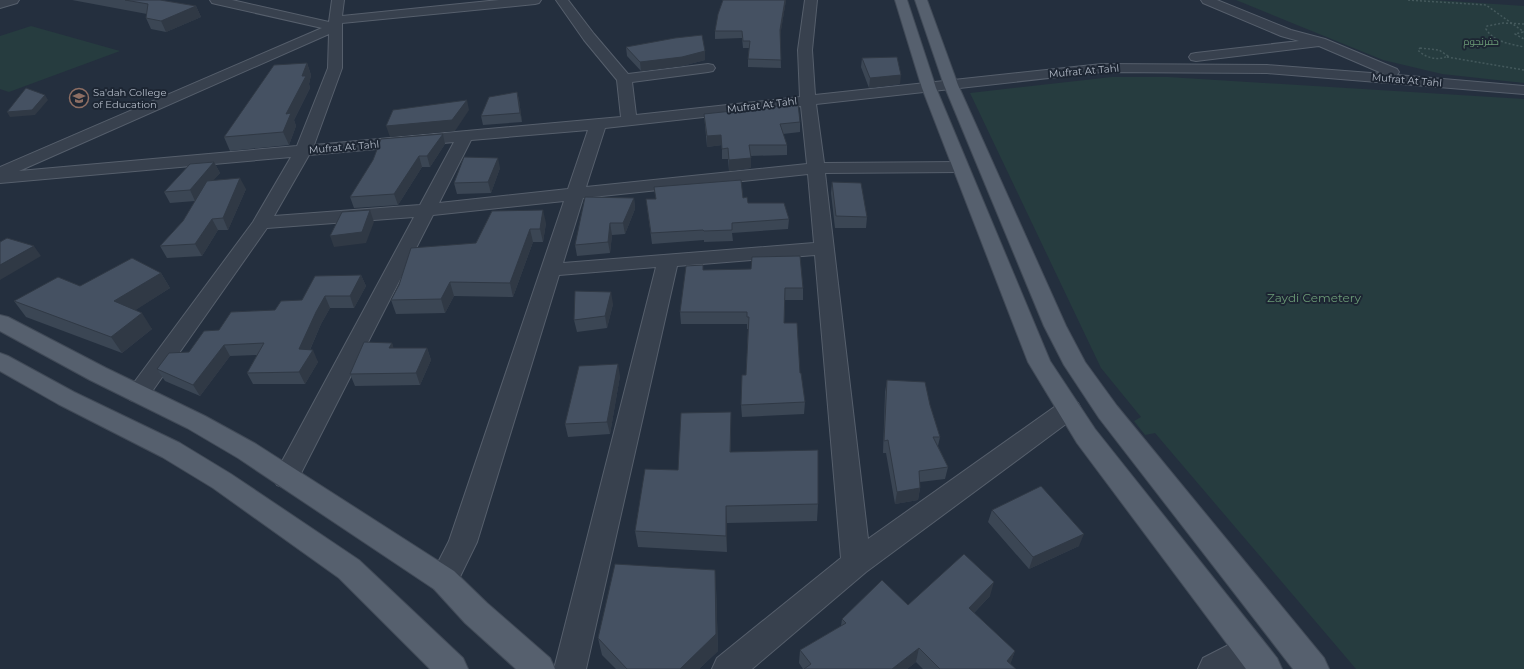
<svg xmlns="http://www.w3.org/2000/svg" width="1524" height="669" font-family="Montserrat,Cairo,sans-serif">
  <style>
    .green { fill: #263c3f }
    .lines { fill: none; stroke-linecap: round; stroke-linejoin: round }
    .street-casing { stroke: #565f6c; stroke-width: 2 }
    .primary-casing { stroke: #414a57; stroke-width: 2 }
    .path { stroke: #44595c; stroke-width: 1.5; stroke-dasharray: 2 2; stroke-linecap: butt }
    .street { fill: #38414e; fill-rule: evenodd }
    .primary { fill: #56606e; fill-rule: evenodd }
    .wall { fill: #3b4654 }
    .shaded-wall { fill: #303945 }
    .building { fill: #455162; stroke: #303945 }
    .labels { text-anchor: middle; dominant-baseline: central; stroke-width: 4; stroke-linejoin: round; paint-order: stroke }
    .far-park-label { font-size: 10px; fill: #6b9a76; stroke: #1d2633 }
    .far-street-label { font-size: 10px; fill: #b4bcc9; stroke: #1d2633 }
    .far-poi-label { font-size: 10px; fill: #b4bcc9; stroke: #1d2633; text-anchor: start }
    .park-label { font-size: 12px; fill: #6b9a76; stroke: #1d2633 }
  </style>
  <rect width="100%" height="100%" fill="#242f3e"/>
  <path class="green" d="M1236,0H1434L1524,6V83L1442,74L1383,60Z
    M31,26L120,51L9,92L0,89V36Z
    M1112,77H1168L1524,99V669H1356L1155,433L1145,435L1134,421L1141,417L1101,368L970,93Z"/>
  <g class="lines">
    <g class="street-casing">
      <path id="street" d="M0,0H19L17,3L0,8Z
        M210,0H232L329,22L332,0H344L342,16L499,0H541L539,3L535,4L342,23V68L314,145L621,117L617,80L584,40L556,0H568L594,34L628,74L708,64L713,65L715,68L713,71L708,72L632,82L636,115L800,97L798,50L805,0H817L812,50L815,95L1102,64L1267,65L1384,74L1319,46L1196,61L1191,60L1189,57L1191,54L1196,53L1299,41L1281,36L1203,3L1201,0H1217L1291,30L1325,39L1397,69L1399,72L1397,75L1524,86V94L1267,73L1102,72L816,104L824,163L960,162L966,163L968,167L966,171L960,172L825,173L868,539L1060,403L1069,400L1078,403L1081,409L1078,415L866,572L752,669H712L717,658L841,558L815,255L677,266L586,669H554L656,267L559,275L477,542L454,589L444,593L434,589L429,580L449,541L564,201L433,215L295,485L286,488L277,485L273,478L414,217L267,228L146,400L138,402L130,400L126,394L130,388L253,222L291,157L0,183V167L322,28L216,4L212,3ZM329,34L328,68L297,146L19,171ZM801,106L807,164L586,187L605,128ZM588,130L568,189L439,203L471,140ZM454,142L420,205L274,216L309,155ZM808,174L814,243L563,263L583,198Z
        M1250,634L1261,638L1266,649L1261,660L1245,669H1198L1203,658Z"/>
    </g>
    <g class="primary-casing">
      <path id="primary" d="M895,0H907L936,88L1050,361L1095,429L1277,658L1282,669H1246L1077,443L1028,362L922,88Z
        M915,0H927L958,85L1066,326L1085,362L1117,406L1324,658L1329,669H1293L1099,418L1064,365L1044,326L944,85Z
        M0,315L8,317L106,368L205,416L256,444L454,571L487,603L550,658L555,669H516L465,623L434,589L238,458L187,428L90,380L0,331Z
        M0,353L8,356L74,392L180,443L231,474L359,560L463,658L468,669H430L339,578L213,488L162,457L58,404L0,371Z"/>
    </g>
    <path class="path" d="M1408,0L1486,5L1524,32
      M1524,24L1503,23L1487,26L1486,29C1494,42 1510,44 1524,47
      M1523,32L1515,34L1524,39
      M1420,48L1439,50L1448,56C1438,61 1425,58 1418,50Z
      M1447,57L1524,70"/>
    <use href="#street" class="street"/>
    <use href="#primary" class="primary"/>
  </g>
  <path class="wall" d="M72,0H160L196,6L201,17L166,32L151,29L146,18L147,14Z
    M723,0H786L780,35L781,68L748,67V59L749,48H743L742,38L715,39V31Z
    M626,47L705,51V60L682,66L641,71L627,56Z
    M862,58L900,84L869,88L861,67Z
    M307,63L311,75L309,84L310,88L294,120L296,126L289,145L230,151L224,137Z
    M517,92L519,100L522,122L483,125L481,116Z
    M704,114L800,122V132L783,134L787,145V155L750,156L751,168L729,171L728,159H722V145L707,147Z
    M443,134L445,144L430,167H422L398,205L354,208L350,197Z
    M214,162L220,173L213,180L246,189L228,230H218L202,256L167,258L160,246L183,221L195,201L170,203L164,192Z
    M500,168L491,193L457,194L454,183Z
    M832,182L867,217L866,228H835L831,193Z
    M634,198L635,209L625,234L612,235L610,253L577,256L575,245Z
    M743,198L748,203L789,219L788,229L732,233L733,241L704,242V240L652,244L646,199Z
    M546,223L543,242H533L513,297L454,296L445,313L396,314L391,300L476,243Z
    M703,270L803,288V300H785L784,323L800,373L805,402L804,414L742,417L741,405L746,375L748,329H747V324H681L680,312Z
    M161,273L170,288L135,310L152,329L122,353L26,317L14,301L80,286Z
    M361,275L366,286L354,308H330L321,324L310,350L318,362L305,384H253L247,373L257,355L230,356L200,396L165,381L157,369L189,352L219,330L302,300Z
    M613,304L607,328L577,332L574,320Z
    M392,343L393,348H427L431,360L420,385L355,386L350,374Z
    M620,376L610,434L568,437L565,424Z
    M887,380L930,405L940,437L938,446L948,467L945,479L920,482V488L918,500L895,504L886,453H883L885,392Z
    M731,429V452L818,504L817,521L727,523V552L638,547L635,531L678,470Z
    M992,510L1079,546L1029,569L988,522Z
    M716,587L718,651L699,669H616L602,655L598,638Z
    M990,596L974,613L1015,651L1010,664L1016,669H923L916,662L907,669H803L799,663L800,650L841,626L842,619L908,605Z"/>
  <path class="shaded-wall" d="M785,0H786L780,37V30Z
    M196,6L201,17L166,32L161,21Z
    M705,51V60L682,66L641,71L640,62Z
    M307,63L311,75L309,84L310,88L294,120L296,126L289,145L283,132L286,114L302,76Z
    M901,75L900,84L869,88L870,78Z
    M517,92L519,100L522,122L520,113Z
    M45,95L48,100L35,115L10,117L7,112Z
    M467,100L469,110L455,131L390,137L386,126Z
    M443,134L445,144L430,167L427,156Z
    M721,135L722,145L707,147V136Z
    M419,156L422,167L398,205L394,194Z
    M498,158L500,168L491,193L488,182Z
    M751,158V168L729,171V160Z
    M214,162L220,173L195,201L190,190Z
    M240,178L246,189L228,230L223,218Z
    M634,198L635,209L625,234L623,223Z
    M370,210L374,222L366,243L334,247L330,236Z
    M543,210L546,223L543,242L540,229Z
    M212,219L218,230L202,256L195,244Z
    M610,223L612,235L610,253L608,242Z
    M530,229L533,242L513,297L510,283Z
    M34,246L41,256L0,280V265Z
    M161,273L170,288L125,317L114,301Z
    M361,275L366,286L354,308L350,296Z
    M450,282L454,296L445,313L441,299Z
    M611,292L613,304L607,328L605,316Z
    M325,296L330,308L321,324L305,361L299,349L316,312Z
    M142,313L152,329L122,353L111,337Z
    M392,343L396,355L389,348Z
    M224,345L230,356L200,396L193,385Z
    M427,348L431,360L420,385L416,373Z
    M313,350L318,362L305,384L299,372Z
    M618,364L620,376L610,434L607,422Z
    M731,412V469L730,452Z
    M920,488L918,500L895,504L897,492Z
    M726,506L727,523V552L726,536Z
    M1084,534L1079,546L1029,569L1033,557Z
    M715,570L716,587L718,651L699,669H680Z
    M994,582L990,596L965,622L969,608Z
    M919,648L916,662L907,669H892Z
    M1015,651L1010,665L1007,661Z"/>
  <path class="building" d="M125,0H160L196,6L161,21L146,18L148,4Z
    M723,0H785L780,30L781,60L748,59L750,41H743L742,31H715L718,14Z
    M702,35L705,51L682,57L640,62L626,47L675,38Z
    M897,57L901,75L870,78L862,58Z
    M307,63L302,76H306L286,114L291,113L283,132L224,137L274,65Z
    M26,88L45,95L32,110L7,112Z
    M517,92L520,113L481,116L489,97Z
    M467,100L452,120L386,126L393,110Z
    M798,104L800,122L780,124L787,145H749L751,158L729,160L728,148L722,149L721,135L707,136L704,114Z
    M443,134L427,156H419L394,194L350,197L373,160L381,139Z
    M464,157L498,158L488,182L454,183Z
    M214,162L190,190L164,192L190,164Z
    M240,178L223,218L212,219L195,244L160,246L183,221L207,181Z
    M741,180L743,198L747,197L748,203H784L789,219L732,223V230L704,231L703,230L651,233L646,199H656L654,187Z
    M832,182L861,183L867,217L836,216Z
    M585,197L634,198L623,223H610L608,242L575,245Z
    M370,210L362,232L330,236L342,212Z
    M543,210L540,229H530L510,283L450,282L441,299L391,300L399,285L411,248L476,243L492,211Z
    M7,238L34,246L0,265V242Z
    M800,256L803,288H785L784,323H797L800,373H801L805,402L741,405L742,375H746L749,317H747V312H680L686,266L703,265V270L751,269L752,257Z
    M132,258L161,273L114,301L142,313L111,337L14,301L58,277L80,286Z
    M361,275L350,296H325L316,312L299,349L313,350L299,372L247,373L264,343L224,345L193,385L157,369L169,353L189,352L204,331L219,330L231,312L275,310L281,301L302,300L315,276Z
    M575,291L611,292L605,316L574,320Z
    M364,342L392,343L389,348H427L416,373L350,374Z
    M618,364L607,422L565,424L579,366Z
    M887,380L925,382L930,405L940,437H933L948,467L919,471L920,488L897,492L888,440L884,441Z
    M731,412L730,452L818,450V504L726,506V536L635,531L645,469L678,470L681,413Z
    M1041,486L1084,534L1033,557L992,510Z
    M964,554L994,582L969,608L1015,651L1007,661L1016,669H940L919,648L892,669H804L811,664L800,650L846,623L842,619L882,580L908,605Z
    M615,564L715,570L716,634L680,669H627L598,638Z"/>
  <defs>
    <g id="university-ring" transform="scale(1)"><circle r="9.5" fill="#1d2633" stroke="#8d6e63" stroke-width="1.5"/><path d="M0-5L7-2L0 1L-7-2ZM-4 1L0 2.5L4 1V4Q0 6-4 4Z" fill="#8d6e63"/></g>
  </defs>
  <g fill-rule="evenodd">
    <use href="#university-ring" x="79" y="98"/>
  </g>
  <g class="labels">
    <g class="far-park-label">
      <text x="1481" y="41">حفرنجوم</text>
    </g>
    <g class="far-street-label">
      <text transform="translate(1084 71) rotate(-5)">Mufrat At Tahl</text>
      <text transform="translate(1407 80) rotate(5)">Mufrat At Tahl</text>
      <text transform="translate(762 105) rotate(-7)">Mufrat At Tahl</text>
      <text transform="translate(344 147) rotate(-5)">Mufrat At Tahl</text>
    </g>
    <g class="far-poi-label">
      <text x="93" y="92">Sa'dah College<tspan x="93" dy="12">of Education</tspan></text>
    </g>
    <g class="park-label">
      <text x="1314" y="297">Zaydi Cemetery</text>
    </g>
  </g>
</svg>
